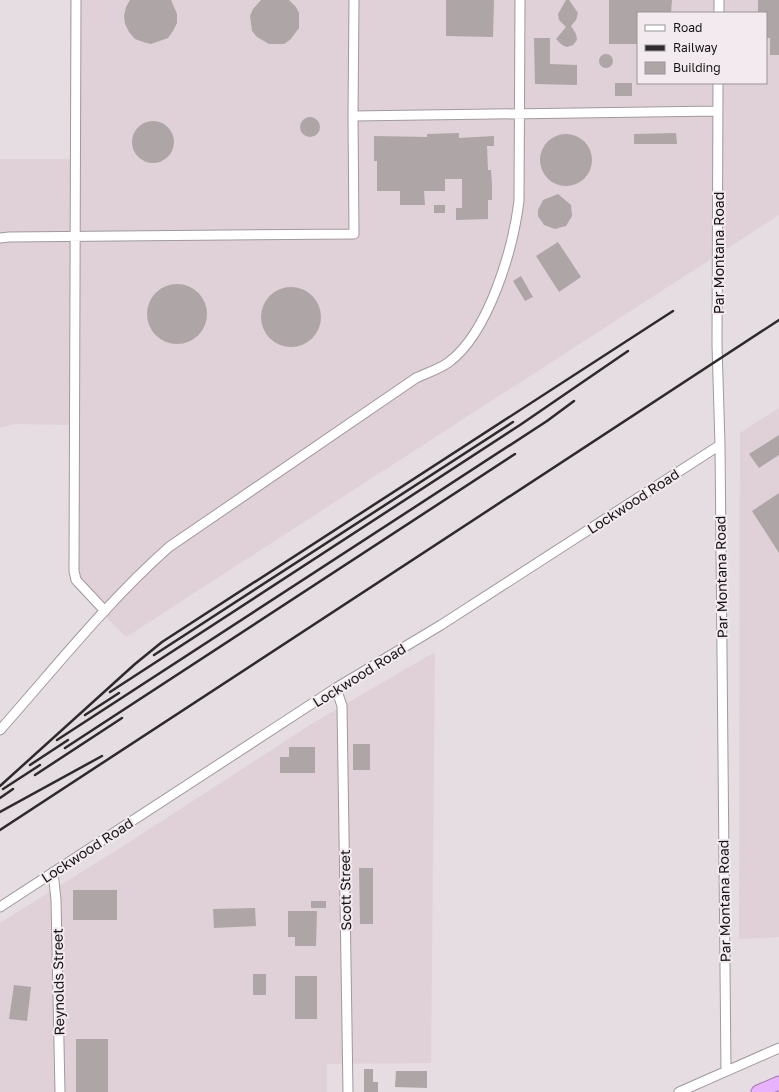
<svg xmlns="http://www.w3.org/2000/svg" width="779" height="1092" font-family="'Golos Text',sans-serif">
  <style>
    .built { fill: #e0d0d8; fill-rule: evenodd }
    .building { fill: #aea5a6 }
    .lines { fill: none; stroke-linecap: round; stroke-linejoin: round }
    .minor-casing { stroke: #a0999d; stroke-width: 11 }
    .highway-casing { stroke: #9f7bab; stroke-width: 15 }
    .minor { stroke: #fff; stroke-width: 9 }
    .highway { stroke: #e8b2fc; stroke-width: 13 }
    .rail { stroke: #2e2a2b; stroke-width: 2.5 }
    .labels { text-anchor: middle; dominant-baseline: central; stroke-width: 4; stroke-linejoin: round; paint-order: stroke }
    .street-label { font-size: 14px; fill: #171415; stroke: #f2eaee }
  </style>
  <rect width="100%" height="100%" fill="#e5dde1"/>
  <path class="built" d="M70,0H779V215L126,637L76,587L70,425L15,424L0,428V159H70ZM638,13H766V83H638Z
    M779,408V937L739,939L740,433Z
    M435,652L431,1063L327,1064V1092H0V923L128,843L313,723Z"/>
  <path class="building" d="M130,0H171L177,14V23L173,31L168,38L151,44L143,42L135,39L129,32L125,24L124,16L126,7Z
    M261,0H289L296,7L299,13V28L290,40L284,44H269L257,37L252,31L250,16L253,9Z
    M446,0H494L493,37L446,36Z
    M566,0H569L578,13L576,20L571,26L576,34L577,40L573,45L567,47L562,45L556,39L566,27L559,20L558,14Z
    M609,0H672L671,13H638V44H609Z
    M758,0H779V55H770V38H766V13H758Z
    M534,38H550V64L577,65V85L535,84Z
    M599 61a7 7 0 1 1 14 0a7 7 0 1 1-14 0Z
    M615,83H632V96H615Z
    M300 127a10 10 0 1 1 20 0a10 10 0 1 1-20 0Z
    M132 142a21 21 0 1 1 42 0a21 21 0 1 1-42 0Z
    M459,133V138L494,136V146H487L488,170H491L492,186V200H488V219L456,220V208H462V179H445V191H424L425,205H400V191H377V161H374V136L427,137V134Z
    M676,133L677,144H634V134Z
    M540 160a26 26 0 1 1 52 0a26 26 0 1 1-52 0Z
    M558,194L571,205L572,216L566,226L555,229L544,225L538,216V210L543,200Z
    M434,205H445V213H434Z
    M558,242L581,277L559,292L536,256Z
    M521,276L533,297L525,301L513,281Z
    M147 314a30 30 0 1 1 60 0a30 30 0 1 1-60 0Z
    M261 317a30 30 0 1 1 60 0a30 30 0 1 1-60 0Z
    M779,435V455L759,468L749,454Z
    M779,493V553L752,511Z
    M353,744H370V770H353Z
    M289,747H315V773H280V757H289Z
    M359,868H373V924H360Z
    M73,890H117V920H73Z
    M311,901H326V908H311Z
    M255,908L256,926L214,928L213,909Z
    M288,911H317L316,946H295V937H288Z
    M253,974H266V995H253Z
    M295,976H317V1019H295Z
    M14,985L31,987L27,1021L9,1019Z
    M76,1039H108V1092H76Z
    M364,1069H373V1082H378V1092H364Z
    M396,1071H427V1088L395,1087Z"/>
  <g class="lines">
    <g class="minor-casing">
      <path id="minor" d="M76,0L74,571L76,580L105,611
        M719,13V0
        M718,83L717,345L720,445L726,1071
        M353,116L354,0
        M0,238L9,237L354,234L353,116L718,111
        M336,688L342,706L348,1092
        M0,730C55,668 107,602 169,547L416,378C426,373 440,369 449,362C489,332 513,249 519,201L520,0
        M53,872L56,900L60,1092
        M0,907L336,688L441,625L720,445
        M679,1092L779,1048"/>
    </g>
    <g class="highway-casing">
      <path id="highway" d="M758,1092L779,1083"/>
    </g>
    <use href="#minor" class="minor"/>
    <use href="#highway" class="highway"/>
    <path class="rail" d="M154,655L513,422
      M110,692L520,425L628,351
      M85,715L119,693
      M57,740L547,421L574,401
      M65,748L515,454
      M30,765L68,740
      M35,775L122,718
      M0,786L135,664L162,642L673,311
      M3,789L40,765
      M0,798L13,789
      M0,812L102,756
      M0,830L779,320"/>
  </g>
  <g class="labels">
    <g class="street-label">
      <text transform="translate(718 253) rotate(-90)">Par Montana Road</text>
      <text transform="translate(633 501) rotate(-33)">Lockwood Road</text>
      <text transform="translate(721 577) rotate(-91)">Par Montana Road</text>
      <text transform="translate(359 675) rotate(-32)">Lockwood Road</text>
      <text transform="translate(87 850) rotate(-33)">Lockwood Road</text>
      <text transform="translate(345 890) rotate(-91)">Scott Street</text>
      <text transform="translate(724 901) rotate(-91)">Par Montana Road</text>
      <text transform="translate(58 982) rotate(-91)">Reynolds Street</text>
    </g>
  </g>
  <rect x="637" y="12" width="130" height="72" fill="#f2eaee" stroke="#9a9497"/>
  <rect x="645" y="25" width="20" height="6" fill="#ffffff" stroke="#9a9497"/>
  <text x="673" y="32" font-size="12" fill="#171415">Road</text>
  <rect x="645" y="45" width="20" height="6" fill="#2e2a2b" stroke="#9a9497"/>
  <text x="673" y="52" font-size="12" fill="#171415">Railway</text>
  <rect x="645" y="62" width="20" height="12" fill="#aea5a6" stroke="#9a9497"/>
  <text x="673" y="72" font-size="12" fill="#171415">Building</text>
</svg>
